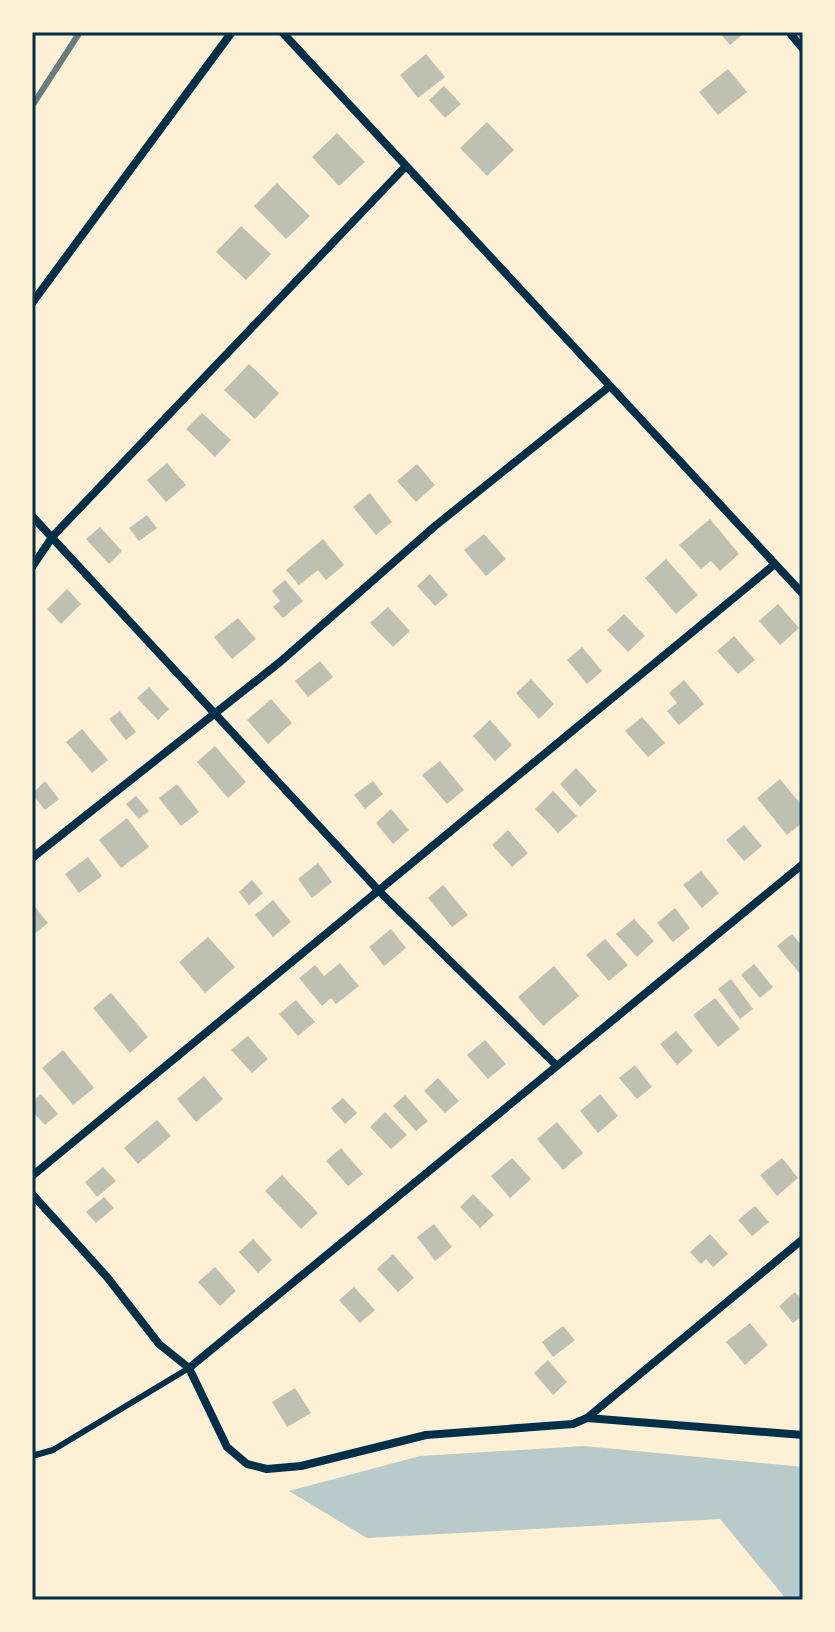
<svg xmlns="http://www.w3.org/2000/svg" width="835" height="1632" font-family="'Crimson Pro',serif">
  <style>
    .green { fill: #b9caca }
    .building { fill: #bec0b2 }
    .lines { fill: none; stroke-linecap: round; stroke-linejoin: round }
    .service { stroke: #003049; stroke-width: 6 }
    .minor { stroke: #003049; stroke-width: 8 }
    .rail { stroke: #657d81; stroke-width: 6 }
    .neatline { fill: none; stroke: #003049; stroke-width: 3 }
  </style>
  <rect width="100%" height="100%" fill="#fdf0d5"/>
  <path class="green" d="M584,1446L803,1467V1600H787L720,1519L367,1538L289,1491L420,1456Z"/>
  <path class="building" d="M719,32H746L730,45Z
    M426,54L445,77L418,98L400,75Z
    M728,69L747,92L718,115L699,92Z
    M444,86L461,104L445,118L429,100Z
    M487,122L514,150L487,176L460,148Z
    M337,133L365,162L339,186L312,157Z
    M277,183L310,216L286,239L254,206Z
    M241,226L271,254L246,280L216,252Z
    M249,364L279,393L255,419L224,390Z
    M202,413L231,440L215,457L186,429Z
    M167,463L186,485L166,502L147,480Z
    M417,464L435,485L416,502L397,481Z
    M370,493L392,522L376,535L353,507Z
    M147,515L157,528L139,541L129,528Z
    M710,519L739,554L720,571L711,561L701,569L679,545Z
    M100,527L122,551L109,564L86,539Z
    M484,534L506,559L486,576L464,550Z
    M323,539L344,565L326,580L318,570L299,585L286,570Z
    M666,559L698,595L676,614L645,578Z
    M430,574L448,595L435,606L417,586Z
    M285,580L303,601L283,618L273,607L280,601L272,591Z
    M67,589L81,604L61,624L47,609Z
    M778,604L799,628L780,645L759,621Z
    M388,607L410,631L393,647L370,623Z
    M624,614L645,636L628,652L607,630Z
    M238,618L256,639L232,659L214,637Z
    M734,636L755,660L738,674L717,651Z
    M582,647L602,671L587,684L567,660Z
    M320,661L333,677L308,697L295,681Z
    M531,679L554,704L539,719L516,693Z
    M684,680L704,704L679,725L667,711L677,703L669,693Z
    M149,687L169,709L158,720L137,698Z
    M271,699L292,723L268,744L247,720Z
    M120,711L136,732L126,740L109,719Z
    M642,717L665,743L648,757L625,731Z
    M490,720L512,745L495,761L473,736Z
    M82,729L108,760L92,773L66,742Z
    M215,746L246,782L228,798L197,762Z
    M440,761L464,790L447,804L422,775Z
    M576,768L597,791L580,807L560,784Z
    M780,779L803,807V822L787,835L757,798Z
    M45,781L59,799L45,810L32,794Z
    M373,781L383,794L365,809L354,795Z
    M177,784L199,812L181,826L159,798Z
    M553,791L577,816L558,833L535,809Z
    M136,796L149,811L139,819L126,804Z
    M391,809L409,830L393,844L376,823Z
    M127,818L149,847L121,868L99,840Z
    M744,825L762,846L744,861L726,840Z
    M508,830L528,853L512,867L492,845Z
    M88,857L102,876L79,893L65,874Z
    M318,863L332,882L312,898L298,879Z
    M701,871L719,893L702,908L683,885Z
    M252,880L263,893L249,905L239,892Z
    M443,885L468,915L452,927L428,898Z
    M273,900L291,922L273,937L255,915Z
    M32,903L48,923L32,936Z
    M675,908L690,928L673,942L657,923Z
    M634,919L654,941L637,957L616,934Z
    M391,929L406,948L384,966L369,947Z
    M792,934L803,947L801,975L777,946Z
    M208,937L235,967L205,993L179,962Z
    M605,939L628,965L609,981L586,955Z
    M340,963L359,986L336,1004L331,998L322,1006L299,978L315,965L324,976Z
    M754,964L773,987L760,998L741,975Z
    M554,966L579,996L543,1026L518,997Z
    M731,979L753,1009L740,1019L718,989Z
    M111,993L148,1037L130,1053L93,1008Z
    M715,998L740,1029L718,1047L693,1015Z
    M296,1000L315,1022L298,1036L279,1014Z
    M676,1031L693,1051L677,1065L660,1044Z
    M248,1036L268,1059L252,1073L231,1050Z
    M485,1040L506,1064L488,1079L467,1055Z
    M63,1050L94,1088L73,1105L42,1068Z
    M635,1065L652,1087L637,1099L619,1078Z
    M204,1076L223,1099L196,1122L177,1099Z
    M438,1078L459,1101L445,1113L424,1091Z
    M41,1094L58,1114L45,1125L32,1111V1102Z
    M600,1094L618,1116L598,1133L580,1111Z
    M405,1095L428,1121L416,1131L393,1106Z
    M343,1098L357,1113L345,1124L331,1108Z
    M385,1112L407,1135L391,1149L370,1127Z
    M157,1120L171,1136L138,1164L124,1148Z
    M557,1122L583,1153L563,1170L537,1139Z
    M341,1148L363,1174L348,1186L326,1161Z
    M512,1158L531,1179L510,1198L491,1176Z
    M782,1158L798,1178L777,1196L760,1175Z
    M103,1167L116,1181L97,1197L85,1182Z
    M282,1175L318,1213L301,1229L265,1191Z
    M473,1194L494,1215L480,1228L460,1207Z
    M104,1197L114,1208L96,1223L86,1212Z
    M755,1206L769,1222L752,1236L738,1220Z
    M434,1224L452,1247L435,1261L417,1237Z
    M710,1234L728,1254L713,1267L706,1259L701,1264L690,1252Z
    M253,1239L272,1260L258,1273L239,1252Z
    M393,1254L414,1278L398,1292L377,1269Z
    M215,1267L236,1291L220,1306L198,1282Z
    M354,1287L375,1310L360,1323L339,1300Z
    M795,1292L803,1301V1315L793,1323L779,1306Z
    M750,1323L768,1345L745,1365L726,1342Z
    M563,1326L575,1340L553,1357L542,1342Z
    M548,1360L567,1382L553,1395L534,1373Z
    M295,1388L311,1413L287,1427L272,1402Z"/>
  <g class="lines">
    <path class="service" d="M32,1456L53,1450L189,1368"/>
    <path class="minor" d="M282,32L803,594
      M789,32L803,49
      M32,303L232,32
      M32,516L379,891L557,1066
      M32,567L53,536L406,166
      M32,858L280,662L435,526L610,386
      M32,1176L775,564
      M32,1194L107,1277L159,1344L189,1368L227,1447L247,1464L267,1469L301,1466L426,1435L573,1424L587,1418L803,1435
      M189,1368L803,864
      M587,1418L803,1239"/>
    <path class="rail" d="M32,106L80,32"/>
  </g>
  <rect width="835" height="1632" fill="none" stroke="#fdf0d5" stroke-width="68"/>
  <rect x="34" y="34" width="767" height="1564" class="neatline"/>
</svg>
